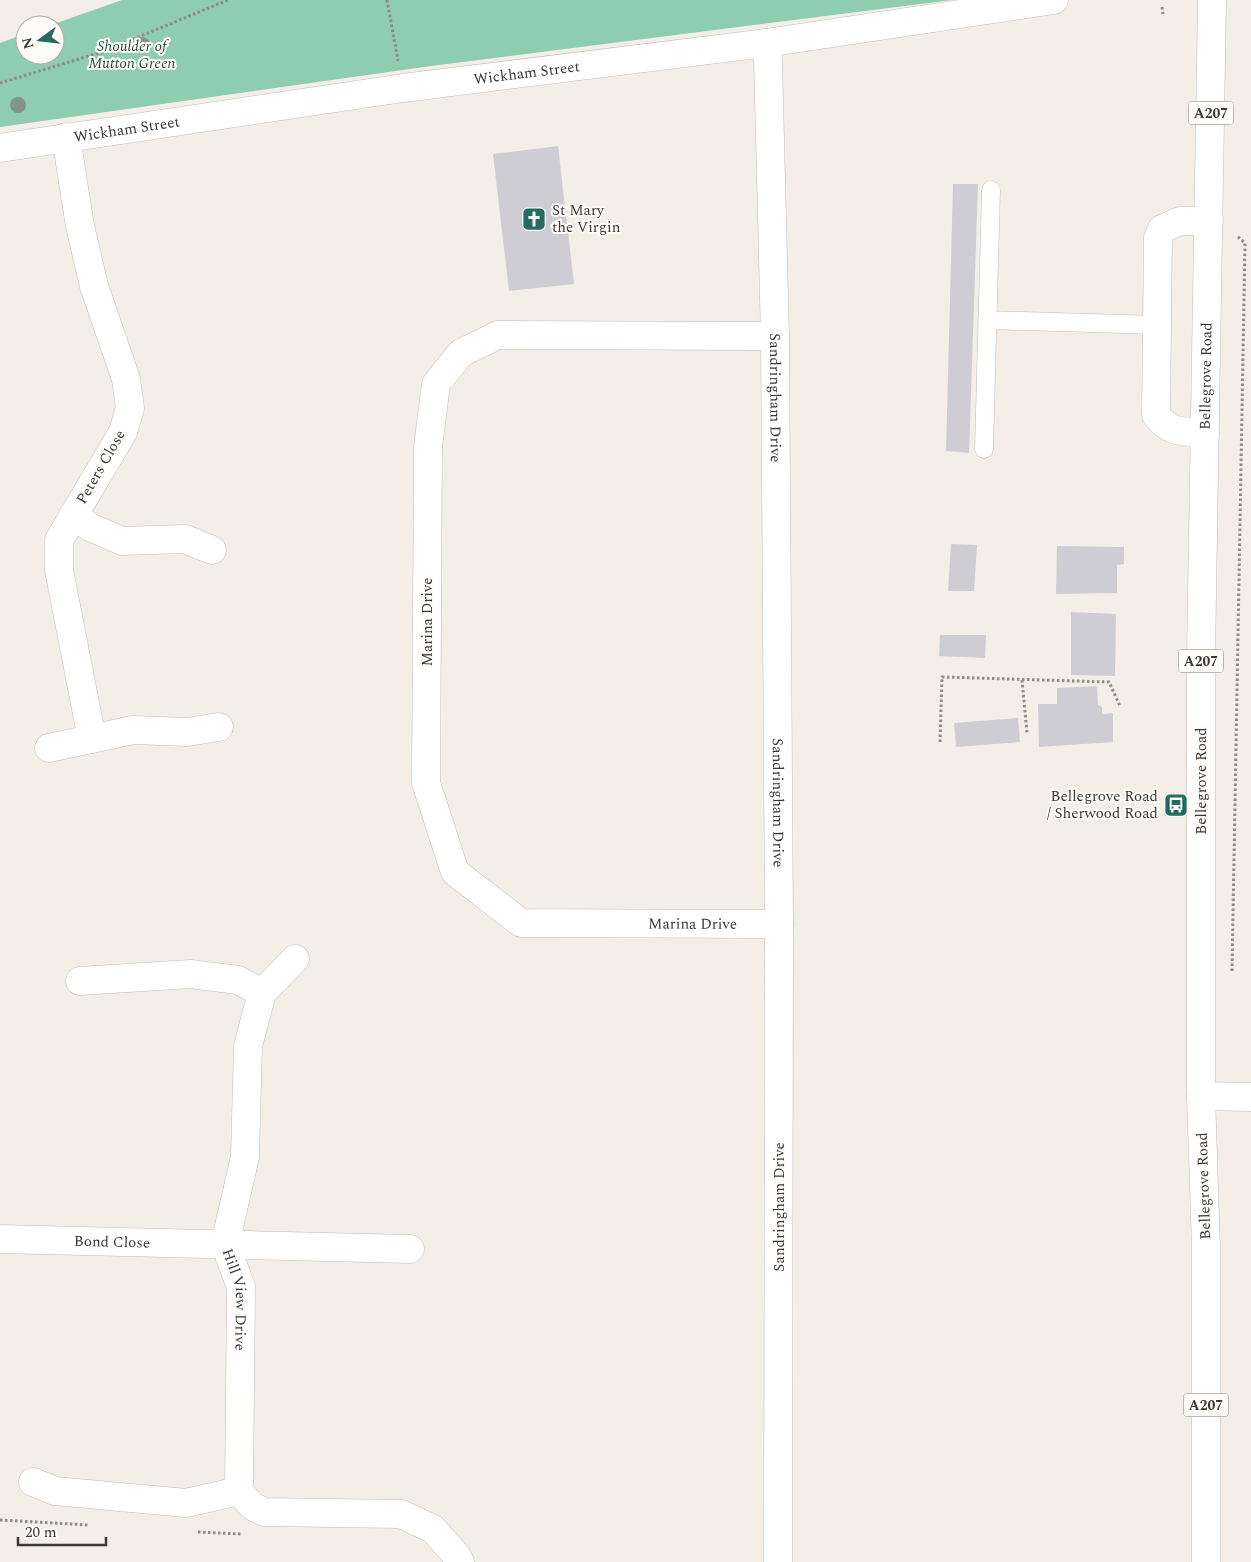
<svg xmlns="http://www.w3.org/2000/svg" width="1251" height="1562" font-family="Spectral,serif">
  <style>
    .green { fill: #8ecdaf }
    .building { fill: #cecdd4 }
    .lines { fill: none; stroke-linecap: round; stroke-linejoin: round }
    .lane-casing { stroke: #c2bcb6; stroke-width: 19 }
    .street-casing { stroke: #c2bcb6; stroke-width: 29 }
    .secondary-casing { stroke: #c2bcb6; stroke-width: 29 }
    .primary-casing { stroke: #c2bcb6; stroke-width: 29 }
    .path { stroke: #8e8a86; stroke-width: 3; stroke-dasharray: 2.5 2.5; stroke-linecap: butt }
    .lane { stroke: #fff; stroke-width: 18 }
    .street { stroke: #fff; stroke-width: 28 }
    .secondary { stroke: #fff; stroke-width: 28 }
    .primary { stroke: #fff; stroke-width: 28 }
    .tree { fill: #829589 }
    .labels { text-anchor: middle; dominant-baseline: central; stroke-width: 4; stroke-linejoin: round; paint-order: stroke }
    .shield { fill: #fefcf9; stroke: #757270; stroke-width: 1 }
    .shield-label { font-size: 14px; font-weight: bold; fill: #3a3735 }
    .park-label { font-size: 15px; font-style: italic; fill: #244d3b; stroke: #fefcf9 }
    .street-label { font-size: 15px; fill: #3a3735; stroke: #fefcf9 }
    .poi-label { font-size: 15px; fill: #3a3735; stroke: #fefcf9; text-anchor: start }
  </style>
  <rect width="100%" height="100%" fill="#f4eee8"/>
  <path class="green" d="M122,0H952L431,66L0,127V43L25,34V55H55V25H51Z"/>
  <path class="building" d="M558,146L574,284L509,291L493,154Z
    M953,184H978L969,453L946,451Z
    M951,544L977,545L974,591H948Z
    M1057,546L1124,547V564L1117,565V593L1056,594Z
    M1071,612L1116,614L1115,676L1071,675Z
    M940,635H986L985,658L939,656Z
    M1097,686L1098,705L1102,707V714L1113,713V742L1039,747L1038,704H1057V688Z
    M1018,718L1020,742L956,747L954,723Z"/>
  <g class="lines">
    <g class="lane-casing">
      <path id="lane" d="M987,320L1157,325
        M984,449L991,190"/>
    </g>
    <g class="street-casing">
      <g id="street">
        <path id="s1" d="M766,43L768,60L775,336L779,924L778,1562"/>
        <path d="M66,137L80,226L94,286L126,379L130,408L123,432L59,540V570L92,739"/>
        <path id="s2" d="M775,336L498,335L461,353L436,384L428,447L426,783L455,872L521,923L779,924"/>
        <path d="M1205,433C1182,431 1171,434 1156,415L1158,238L1162,229L1180,221H1209"/>
        <path d="M73,515L90,527L122,541L185,539L212,550"/>
        <path d="M49,748L133,730L187,732L219,727"/>
        <path id="s3" d="M295,959L262,993L248,1046L245,1157L225,1244L241,1287L239,1491L252,1506L264,1512L401,1514L433,1529L456,1555L460,1562"/>
        <path d="M80,981L190,974L238,980L262,993"/>
        <path d="M1201,1096L1251,1097"/>
        <path id="s4" d="M0,1239L410,1249"/>
        <path d="M33,1482L55,1491L186,1503L239,1491"/>
      </g>
    </g>
    <g class="secondary-casing">
      <g id="secondary">
        <path id="s5" d="M0,148L403,88L766,43L1054,0"/>
      </g>
    </g>
    <g class="primary-casing">
      <g id="primary">
        <path id="s6" d="M1206,1562V1248L1201,1096V654L1212,0"/>
      </g>
    </g>
    <path class="path" d="M387,0L398,61
      M1162,7L1163,14
      M0,83L102,52L228,0
      M1022,680L1027,733
      M940,742L942,677L1109,682L1120,706
      M1232,971L1245,243L1237,236
      M0,1520L89,1525
      M198,1532L241,1534"/>
    <use href="#lane" class="lane"/>
    <use href="#street" class="street"/>
    <use href="#secondary" class="secondary"/>
    <use href="#primary" class="primary"/>
  </g>
  <g class="tree">
    <circle cx="142" cy="45" r="8"/>
    <circle cx="18" cy="105" r="8"/>
  </g>
  <defs>
    <g id="church-square" transform="scale(1.25)"><rect x="-9" y="-9" width="18" height="18" rx="4" fill="#246b62" stroke="#fefcf9"/><path d="M-1.2-6h2.4v3.5h3.3v2.4h-3.3V6h-2.4V-.1h-3.3v-2.4h3.3Z" fill="#fff"/></g>
    <g id="bus-square" transform="scale(1.25)"><rect x="-9" y="-9" width="18" height="18" rx="4" fill="#246b62" stroke="#fefcf9"/><path d="M-5-6H5V4H4V6H2V4H-2V6H-4V4H-5ZM-3.5-4V0h7V-4ZM-3.5 1.2v1.5H-2V1.2ZM2 1.2v1.5H3.5V1.2Z" fill="#fff"/></g>
  </defs>
  <g fill-rule="evenodd">
    <use href="#church-square" x="534" y="219"/>
    <use href="#bus-square" x="1176" y="805"/>
  </g>
  <g class="labels">
    <g class="shield">
      <rect x="1188.5" y="101.5" width="45" height="23" rx="4"/>
      <rect x="1178.5" y="649.5" width="45" height="23" rx="4"/>
      <rect x="1183.5" y="1393.5" width="45" height="23" rx="4"/>
    </g>
    <g class="shield-label">
      <text x="1211" y="113">A207</text>
      <text x="1201" y="661">A207</text>
      <text x="1206" y="1405">A207</text>
    </g>
    <g class="park-label">
      <text x="132" y="46">Shoulder of<tspan x="132" dy="17">Mutton Green</tspan></text>
    </g>
    <g class="street-label">
      <text stroke="none"><textPath href="#s5" startOffset="532">Wickham Street</textPath></text>
      <text stroke="none"><textPath href="#s5" startOffset="128">Wickham Street</textPath></text>
      <text stroke="none"><textPath href="#s6" startOffset="1186">Bellegrove Road</textPath></text>
      <text stroke="none"><textPath href="#s1" startOffset="355">Sandringham Drive</textPath></text>
      <text transform="translate(101 467) rotate(-60)">Peters Close</text>
      <text transform="translate(427 622) rotate(-90)">Marina Drive</text>
      <text transform="translate(1201 781) rotate(-90)">Bellegrove Road</text>
      <text stroke="none"><textPath href="#s1" startOffset="760">Sandringham Drive</textPath></text>
      <text stroke="none"><textPath href="#s2" startOffset="1106">Marina Drive</textPath></text>
      <text transform="translate(1204 1186) rotate(-92)">Bellegrove Road</text>
      <text transform="translate(779 1207) rotate(-90)">Sandringham Drive</text>
      <text stroke="none"><textPath href="#s4" startOffset="112">Bond Close</textPath></text>
      <text stroke="none"><textPath href="#s3" startOffset="360">Hill View Drive</textPath></text>
    </g>
    <g class="poi-label">
      <text x="552" y="210">St Mary<tspan x="552" dy="17">the Virgin</tspan></text>
      <text x="1158" y="796" text-anchor="end">Bellegrove Road<tspan x="1158" dy="17">/ Sherwood Road</tspan></text>
    </g>
  </g>
  <g transform="translate(40 40) rotate(255)"><circle r="24" fill="#fefcf9" stroke="#b0adab"/>
  <path d="M0-4L9 19L0 12L-9 19Z" fill="#246b62"/>
  <text y="-8" font-size="14" font-weight="bold" text-anchor="middle" fill="#3a3735">N</text>
  </g>
  <path d="M18 1537v8h88v-8" fill="none" stroke="#3a3735" stroke-width="2.5"/>
  <text x="25" y="1537" font-size="15" fill="#3a3735" stroke="#fefcf9" stroke-width="4" paint-order="stroke">20 m</text>
</svg>
